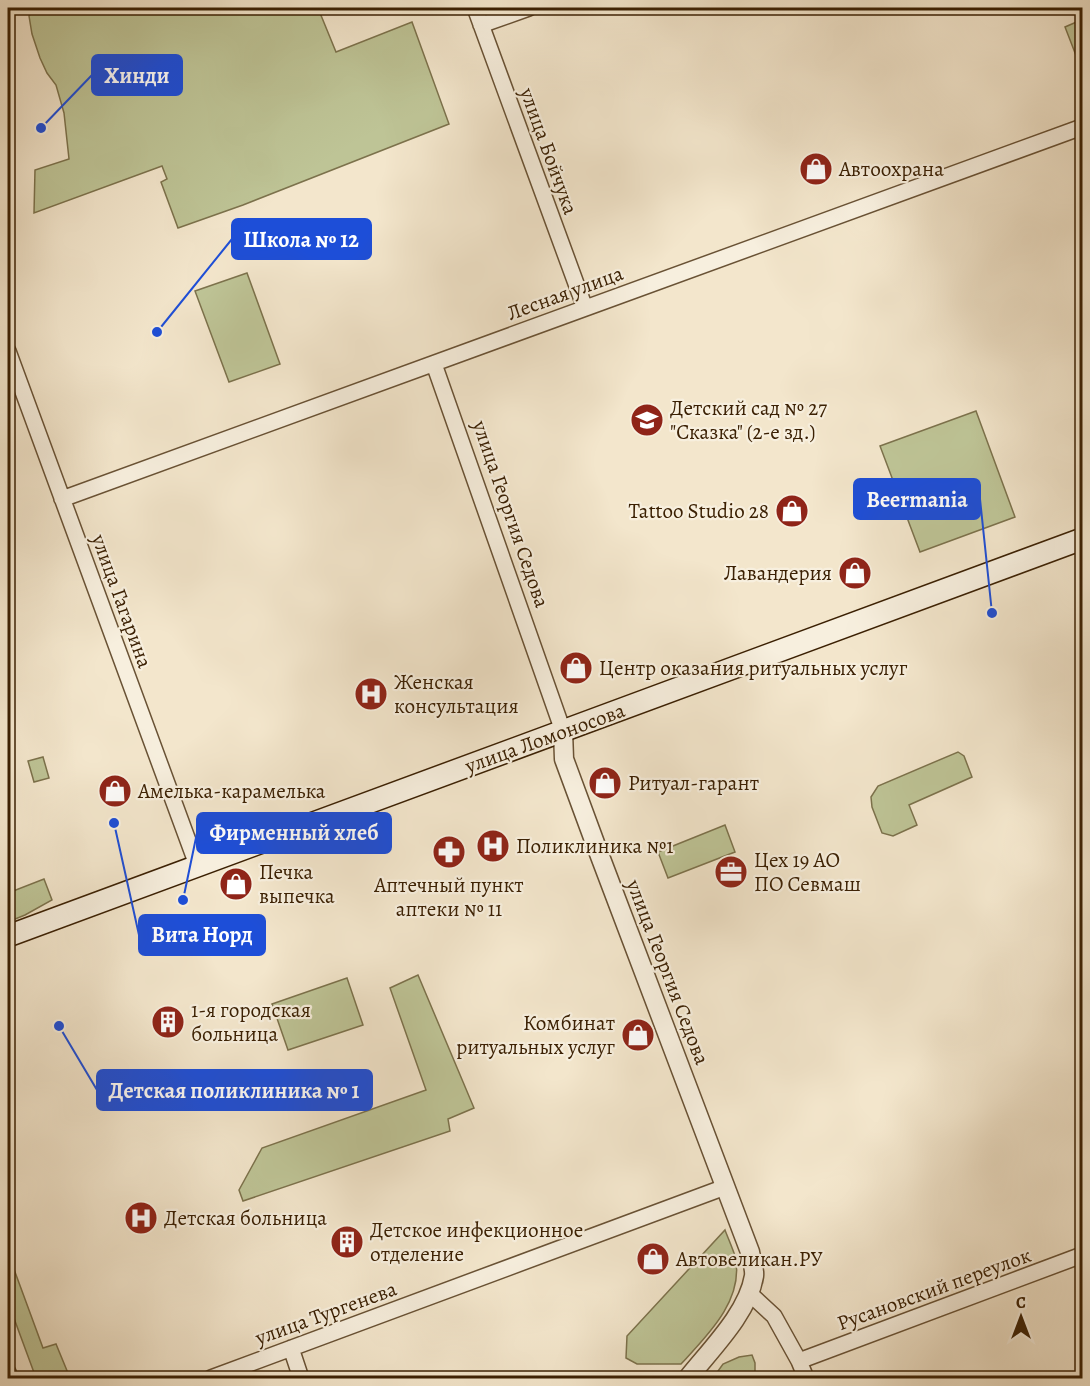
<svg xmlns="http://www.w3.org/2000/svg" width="1090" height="1386" font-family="Alegreya,serif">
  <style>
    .green { fill: #bec496; stroke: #7c724c; stroke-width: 1.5 }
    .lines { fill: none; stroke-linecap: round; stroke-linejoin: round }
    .minor-casing { stroke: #695235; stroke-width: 18 }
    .tertiary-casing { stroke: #695235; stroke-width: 21 }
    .secondary-casing { stroke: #3b2003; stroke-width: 24 }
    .minor { stroke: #f7efde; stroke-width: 15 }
    .tertiary { stroke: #f7efde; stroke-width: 18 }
    .secondary { stroke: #f7efde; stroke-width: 21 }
    .labels { text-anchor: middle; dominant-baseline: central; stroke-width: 4.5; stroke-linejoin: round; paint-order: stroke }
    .street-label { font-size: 21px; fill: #3b2003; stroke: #f7efde }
    .poi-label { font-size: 21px; fill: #3b2003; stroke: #f7efde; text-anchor: start }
    .leader { fill: none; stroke: #1d4ed8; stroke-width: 2 }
    .callout-dot { fill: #1d4ed8; stroke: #f7efde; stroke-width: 2 }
    .callout { fill: #1d4ed8; stroke: #1d4ed8; stroke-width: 2 }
    .callout-label { font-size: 22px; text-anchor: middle; font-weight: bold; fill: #fff }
  </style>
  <rect width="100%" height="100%" fill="#f3e6cc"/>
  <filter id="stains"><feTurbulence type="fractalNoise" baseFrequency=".00333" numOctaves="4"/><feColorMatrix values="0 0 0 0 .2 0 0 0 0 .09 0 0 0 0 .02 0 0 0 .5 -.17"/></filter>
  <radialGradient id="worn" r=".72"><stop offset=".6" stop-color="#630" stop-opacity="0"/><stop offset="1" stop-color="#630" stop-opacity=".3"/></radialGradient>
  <path class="green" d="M29,8H318L336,52L412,22L449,124L243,205L178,228L161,182L167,179L162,166L34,213L35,170L69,159L64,113L56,85L47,73L40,58L32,34L29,16L31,13Z
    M1081,20L1082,24V71L1065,27Z
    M247,273L280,364L229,382L195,291Z
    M976,411L1015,517L920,552L880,446Z
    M958,752L964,756L972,777L909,805L917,825L893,836L882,833L872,807L871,797L878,786Z
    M43,757L49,778L34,782L28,761Z
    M725,825L735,852L668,878L658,852Z
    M44,879L52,900L25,915L8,922V893Z
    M418,975L474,1108L448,1119L450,1131L243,1201L239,1190L262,1148L426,1090L390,988Z
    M347,978L363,1025L288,1050L272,1004Z
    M725,1230C728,1238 732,1247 735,1256C745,1299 708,1335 681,1364H637L626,1358L627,1336Z
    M8,1253L43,1348L56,1344L70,1378H36L8,1302Z
    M752,1355L755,1363V1371L749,1378H713L723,1364L739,1357Z"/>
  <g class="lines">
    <g class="minor-casing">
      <path id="minor" d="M475,8L585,308
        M481,25L529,8
        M8,351L197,865
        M434,364L563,731
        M62,499L1082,127
        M749,1293L774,1316L799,1361L806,1378
        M291,1348L301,1378
        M799,1361L1082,1255
        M8,1372L10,1378
        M211,1378L725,1187"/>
    </g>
    <g class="tertiary-casing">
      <path id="tertiary" d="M563,731L564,759L595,843L750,1252C751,1259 755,1268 754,1276C748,1313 711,1349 688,1378"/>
    </g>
    <g class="secondary-casing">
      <path id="secondary" d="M8,936L1082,539"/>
    </g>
    <use href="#minor" class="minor"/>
    <use href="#tertiary" class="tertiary"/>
    <use href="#secondary" class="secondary"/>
  </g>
  <defs>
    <g id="shop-disc" transform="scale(1.725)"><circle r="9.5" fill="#8f2418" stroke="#f7efde"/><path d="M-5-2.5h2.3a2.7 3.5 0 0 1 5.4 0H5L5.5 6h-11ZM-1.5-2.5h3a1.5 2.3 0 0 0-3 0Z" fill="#fff"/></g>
    <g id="school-disc" transform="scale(1.725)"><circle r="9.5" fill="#8f2418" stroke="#f7efde"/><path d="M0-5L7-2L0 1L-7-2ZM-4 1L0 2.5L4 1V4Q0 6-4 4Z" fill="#fff"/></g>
    <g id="hospital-disc" transform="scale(1.725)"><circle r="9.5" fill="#8f2418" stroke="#f7efde"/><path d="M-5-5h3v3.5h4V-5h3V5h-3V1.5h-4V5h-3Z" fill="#fff"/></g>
    <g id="pharmacy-disc" transform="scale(1.725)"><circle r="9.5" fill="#8f2418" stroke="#f7efde"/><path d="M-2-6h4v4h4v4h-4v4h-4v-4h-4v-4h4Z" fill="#fff"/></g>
    <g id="office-disc" transform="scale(1.725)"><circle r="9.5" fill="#8f2418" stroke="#f7efde"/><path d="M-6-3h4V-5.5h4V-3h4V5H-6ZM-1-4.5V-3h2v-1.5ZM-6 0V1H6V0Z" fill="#fff"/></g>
    <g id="building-disc" transform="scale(1.725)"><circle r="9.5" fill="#8f2418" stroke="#f7efde"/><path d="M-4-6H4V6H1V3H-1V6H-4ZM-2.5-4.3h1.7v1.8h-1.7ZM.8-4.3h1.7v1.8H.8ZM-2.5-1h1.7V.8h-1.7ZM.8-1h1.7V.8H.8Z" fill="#fff"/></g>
  </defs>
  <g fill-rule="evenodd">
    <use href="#shop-disc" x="816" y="169"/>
    <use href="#school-disc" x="647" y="420"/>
    <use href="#shop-disc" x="792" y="511"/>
    <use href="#shop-disc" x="855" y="573"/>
    <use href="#shop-disc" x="576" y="668"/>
    <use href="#hospital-disc" x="371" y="694"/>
    <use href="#shop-disc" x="605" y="783"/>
    <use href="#shop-disc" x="115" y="791"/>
    <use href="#hospital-disc" x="493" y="846"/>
    <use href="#pharmacy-disc" x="449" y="852"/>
    <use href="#office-disc" x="731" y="872"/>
    <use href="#shop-disc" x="236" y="884"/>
    <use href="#building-disc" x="168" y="1022"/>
    <use href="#shop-disc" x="638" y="1035"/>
    <use href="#hospital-disc" x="141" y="1218"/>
    <use href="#building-disc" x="347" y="1242"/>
    <use href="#shop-disc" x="653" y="1259"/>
  </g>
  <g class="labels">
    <g class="street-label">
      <text transform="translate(549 151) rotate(70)">улица Бойчука</text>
      <text transform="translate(565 293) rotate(-20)">Лесная улица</text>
      <text transform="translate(511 514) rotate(71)">улица Георгия Седова</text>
      <text transform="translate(122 601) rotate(70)">улица Гагарина</text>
      <text transform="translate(545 738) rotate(-20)">улица Ломоносова</text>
      <text transform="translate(668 972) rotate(69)">улица Георгия Седова</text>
      <text transform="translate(934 1289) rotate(-20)">Русановский переулок</text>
      <text transform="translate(326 1313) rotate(-20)">улица Тургенева</text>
    </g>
    <g class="poi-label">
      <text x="839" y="169">Автоохрана</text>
      <text x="670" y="408">Детский сад № 27<tspan x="670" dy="24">"Сказка" (2-е зд.)</tspan></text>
      <text x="769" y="511" text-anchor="end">Tattoo Studio 28</text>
      <text x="832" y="573" text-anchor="end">Лавандерия</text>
      <text x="599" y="668">Центр оказания ритуальных услуг</text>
      <text x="394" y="682">Женская<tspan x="394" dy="24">консультация</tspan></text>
      <text x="628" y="783">Ритуал-гарант</text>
      <text x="138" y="791">Амелька-карамелька</text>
      <text x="516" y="846">Поликлиника №1</text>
      <text x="754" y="860">Цех 19 АО<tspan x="754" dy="24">ПО Севмаш</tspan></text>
      <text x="259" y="872">Печка<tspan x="259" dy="24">выпечка</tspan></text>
      <text x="449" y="885" text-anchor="middle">Аптечный пункт<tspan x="449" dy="24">аптеки № 11</tspan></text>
      <text x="191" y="1010">1-я городская<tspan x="191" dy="24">больница</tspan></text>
      <text x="615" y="1023" text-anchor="end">Комбинат<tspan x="615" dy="24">ритуальных услуг</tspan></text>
      <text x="164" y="1218">Детская больница</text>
      <text x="370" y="1230">Детское инфекционное<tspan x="370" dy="24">отделение</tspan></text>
      <text x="676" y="1259">Автовеликан.РУ</text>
    </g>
  </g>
  <path class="leader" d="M41 128L92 75M157 332L232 239M992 613L980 499M183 900L197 833M114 823L139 935M59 1026L97 1090"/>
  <g class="callout-dot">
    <circle cx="41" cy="128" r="6"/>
    <circle cx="157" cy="332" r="6"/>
    <circle cx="992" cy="613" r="6"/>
    <circle cx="183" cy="900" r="6"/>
    <circle cx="114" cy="823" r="6"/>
    <circle cx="59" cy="1026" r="6"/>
  </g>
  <g class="callout">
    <rect x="92" y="55" width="90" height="40" rx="6"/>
    <rect x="232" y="219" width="139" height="40" rx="6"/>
    <rect x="854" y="479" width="126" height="40" rx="6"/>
    <rect x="197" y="813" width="194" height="40" rx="6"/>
    <rect x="139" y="915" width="126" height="40" rx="6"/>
    <rect x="97" y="1070" width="275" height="40" rx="6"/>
  </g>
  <g class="callout-label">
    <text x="137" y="83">Хинди</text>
    <text x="301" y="247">Школа № 12</text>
    <text x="917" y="507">Beermania</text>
    <text x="294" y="840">Фирменный хлеб</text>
    <text x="202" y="942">Вита Норд</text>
    <text x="234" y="1098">Детская поликлиника № 1</text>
  </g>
  <rect width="1090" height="1386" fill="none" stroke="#f3e6cc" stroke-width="30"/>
  <rect x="9" y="9" width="1072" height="1368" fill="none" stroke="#3b2003" stroke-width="3"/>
  <rect x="15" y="15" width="1060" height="1356" fill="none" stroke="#3b2003" stroke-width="1.5"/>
  <g transform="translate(1021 1317)" stroke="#f7efde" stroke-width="4.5" paint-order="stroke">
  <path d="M0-4.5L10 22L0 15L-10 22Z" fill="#3b2003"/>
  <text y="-9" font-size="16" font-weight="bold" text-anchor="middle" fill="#3b2003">С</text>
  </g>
  <rect width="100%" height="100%" filter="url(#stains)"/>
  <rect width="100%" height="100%" fill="url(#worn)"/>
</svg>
